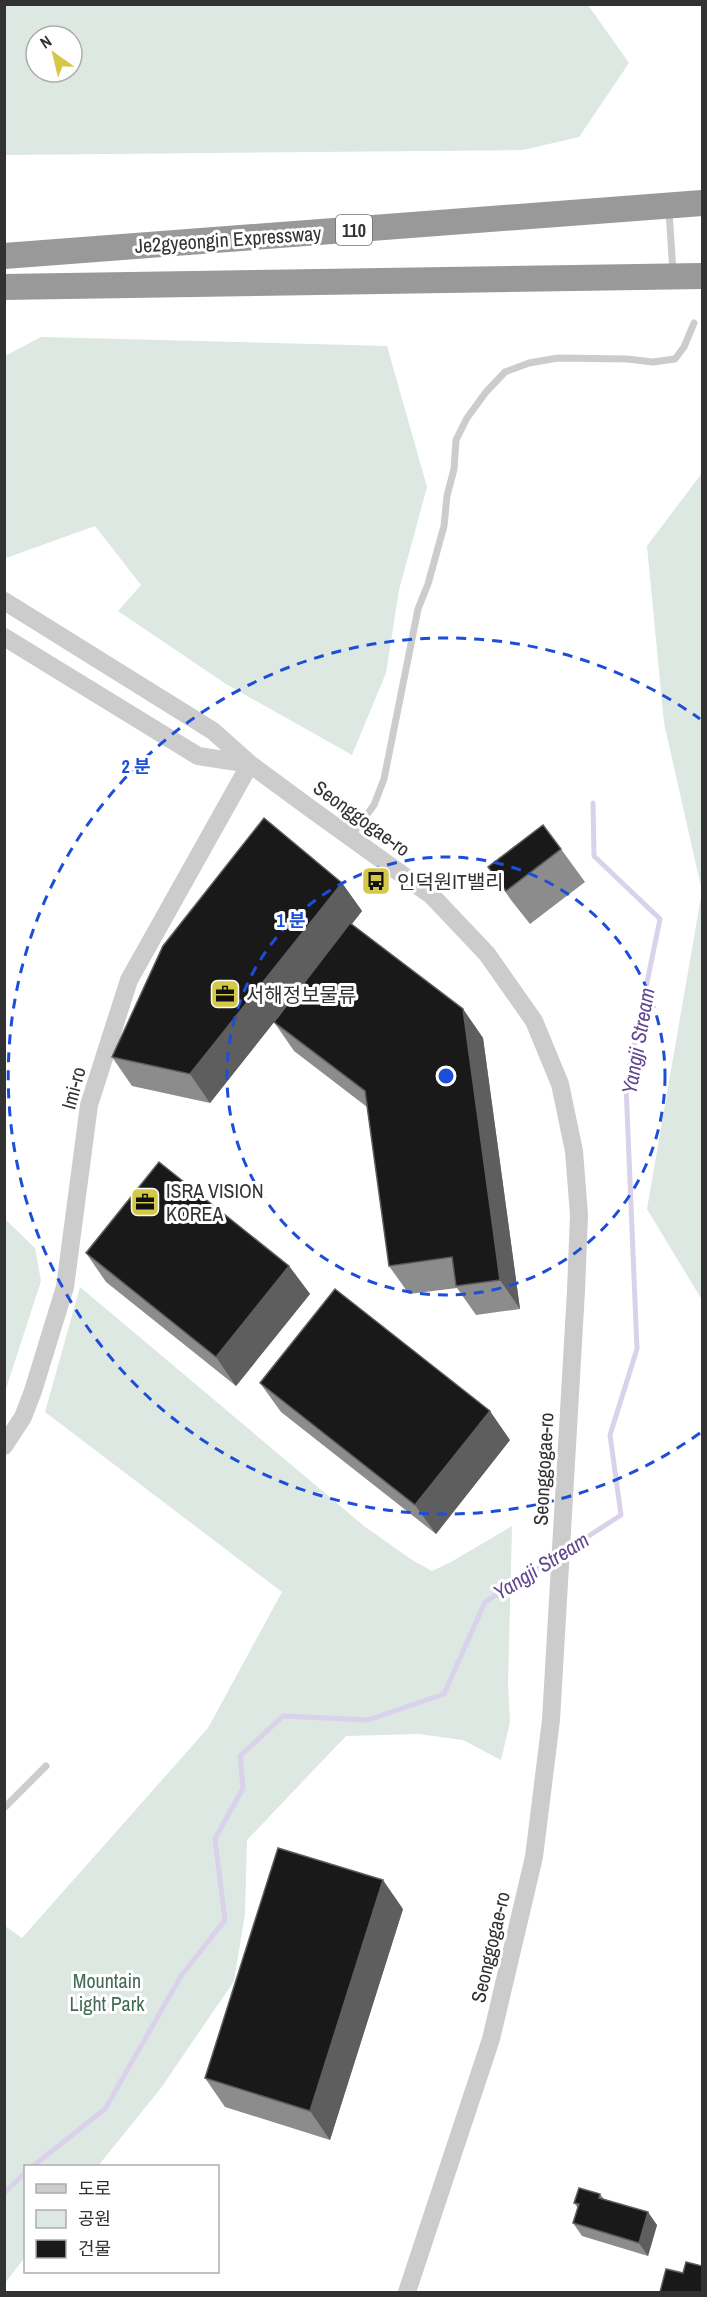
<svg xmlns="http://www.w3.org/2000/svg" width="707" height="2297" font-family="'Archivo Narrow','Noto Sans KR',sans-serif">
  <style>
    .green { fill: #dce8e1; fill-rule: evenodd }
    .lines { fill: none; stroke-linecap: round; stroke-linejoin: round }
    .stream { stroke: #dad1eb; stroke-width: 5 }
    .service { stroke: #ccc; stroke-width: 7 }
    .tertiary { stroke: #ccc; stroke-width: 18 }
    .motorway { stroke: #999; stroke-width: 26 }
    .wall { fill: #8c8c8c }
    .shaded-wall { fill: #5e5e5e }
    .building { fill: #191919; stroke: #5e5e5e; stroke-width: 1.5 }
    .ring { fill: none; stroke: #1d4ed8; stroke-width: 3; stroke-dasharray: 10 8 }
    .labels { text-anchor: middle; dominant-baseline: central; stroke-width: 6; stroke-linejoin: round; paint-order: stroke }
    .shield { fill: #fff; stroke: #707070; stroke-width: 1.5 }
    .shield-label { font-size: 18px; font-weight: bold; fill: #323232 }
    .street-label { font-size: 20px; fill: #323232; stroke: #fff }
    .poi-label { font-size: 20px; fill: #323232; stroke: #fff; text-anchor: start }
    .park-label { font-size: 20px; fill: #436a57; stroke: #fff }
    .water-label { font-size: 21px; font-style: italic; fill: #61478e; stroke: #fff }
    .centre { fill: #1d4ed8; stroke: #fff; stroke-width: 3 }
    .ring-label { font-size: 18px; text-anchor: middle; font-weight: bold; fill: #1d4ed8; stroke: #fff; stroke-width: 6; stroke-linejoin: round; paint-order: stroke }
  </style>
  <rect width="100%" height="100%" fill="#fff"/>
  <path class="green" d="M4,5H588L629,63L579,137L523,150L5,155ZM36,36H72V72H36Z
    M41,337L387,346L427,487L399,590L386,673L352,755L226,684L118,611L141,585L95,526L6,558L5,555V356Z
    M702,473V891L664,723L647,546Z
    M702,891V1300L647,1209Z
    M5,1219L35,1248L41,1281L5,1392Z
    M80,1287L364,1526L412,1560L432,1571L451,1562L512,1526L508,1684L510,1722L501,1760L463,1740L419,1734L346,1736L247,1840L245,1914L234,1981L161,2088L98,2166H26L25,2257L5,2283V1926L22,1938L208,1728L282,1592L45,1412Z"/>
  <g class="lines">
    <path class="stream" d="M564,1552L621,1515L610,1435L637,1349L626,1085L660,919L594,856L593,803
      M33,2166L105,2109L181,1976L225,1920L215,1839L243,1788L240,1756L283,1716L368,1720L444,1694L485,1602L556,1557
      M4,2193L26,2172"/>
    <path class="service" d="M669,211L673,272
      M352,835L374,805L384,779L418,609L428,584L444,526L447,496L454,469L456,440L467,418L486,392L505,372L529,363L558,358L627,359L653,362L675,359L684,347L694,323
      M4,1808L46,1766"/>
    <path class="tertiary" d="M4,601L213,731L250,764L311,809L432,896L487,954L534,1021L560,1084L574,1151L579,1215L576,1291L551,1720L534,1857L491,2039L407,2292
      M4,637L198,756L250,764
      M4,1446L23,1417L33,1391L65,1287L89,1105L129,980L250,764"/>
    <path class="motorway" d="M4,256L702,203
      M4,287L702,276"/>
  </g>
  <path class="wall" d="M561,849L585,882L530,924L511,900L488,867Z
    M342,883L362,911L352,924L463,1009L483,1038L520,1309L476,1315L457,1288L409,1294L389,1266L367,1107L294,1051L274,1022L210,1103L132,1086L112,1057Z
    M86,1253L289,1266L310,1294L236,1386L106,1282Z
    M260,1383L510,1440L436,1534L281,1412Z
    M403,1909L330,2140L225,2107L205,2078Z
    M600,2194L604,2199L657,2225L648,2256L582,2236L573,2223L578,2208L574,2203Z"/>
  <path class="shaded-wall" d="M342,883L362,911L210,1103L190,1074Z
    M463,1009L483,1038L520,1309L500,1280Z
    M289,1266L310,1294L236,1386L216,1357Z
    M490,1411L510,1440L436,1534L415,1505Z
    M383,1880L403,1909L330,2140L310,2111Z
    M648,2212L657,2225L648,2256L639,2243Z"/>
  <path class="building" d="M264,818L342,883L190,1074L112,1057L163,946Z
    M543,825L561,849L506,891L488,867Z
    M350,923L463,1009L500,1280L456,1286L452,1257L389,1266L365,1091L274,1022Z
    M159,1162L289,1266L216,1357L86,1253Z
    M335,1289L490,1411L415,1505L260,1383Z
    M278,1848L383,1880L310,2111L205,2078Z
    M579,2188L600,2194L599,2198L648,2212L639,2243L573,2223L579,2204L574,2203Z
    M686,2262L702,2266V2292H660L666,2269L683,2273Z"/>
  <g class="ring">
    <circle cx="446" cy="1076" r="219"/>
    <path d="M700 1433A438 438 0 1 1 700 719"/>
  </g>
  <defs>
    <g id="bus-square" transform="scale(1.5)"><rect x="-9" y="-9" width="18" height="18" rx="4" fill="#d5c848" stroke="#fff"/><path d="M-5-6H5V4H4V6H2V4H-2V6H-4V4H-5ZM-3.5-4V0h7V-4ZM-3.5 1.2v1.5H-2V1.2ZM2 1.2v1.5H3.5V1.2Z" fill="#111"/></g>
    <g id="office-square" transform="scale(1.5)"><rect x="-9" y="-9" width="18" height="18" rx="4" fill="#d5c848" stroke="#fff"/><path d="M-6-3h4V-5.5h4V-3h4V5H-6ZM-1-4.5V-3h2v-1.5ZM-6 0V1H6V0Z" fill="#111"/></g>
  </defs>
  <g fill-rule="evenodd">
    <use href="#bus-square" x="376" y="881"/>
    <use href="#office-square" x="225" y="994"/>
    <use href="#office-square" x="145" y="1202"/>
  </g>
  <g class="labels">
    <rect class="shield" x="336" y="215" width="36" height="30" rx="4.5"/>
    <g class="shield-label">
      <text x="354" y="230">110</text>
    </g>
    <g class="street-label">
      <text transform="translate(228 239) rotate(-4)">Je2gyeongin Expressway</text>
      <text transform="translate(362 818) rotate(36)">Seonggogae-ro</text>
      <text transform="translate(73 1088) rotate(-75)">Imi-ro</text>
      <text transform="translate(543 1469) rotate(-87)">Seonggogae-ro</text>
      <text transform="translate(490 1947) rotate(-77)">Seonggogae-ro</text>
    </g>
    <g class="poi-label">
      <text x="397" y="881">인덕원IT밸리</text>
      <text x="246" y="994">서해정보물류</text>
      <text x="166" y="1190">ISRA VISION<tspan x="166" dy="23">KOREA</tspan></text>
    </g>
    <g class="park-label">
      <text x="107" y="1980">Mountain<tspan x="107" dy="23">Light Park</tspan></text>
    </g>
    <g class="water-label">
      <text transform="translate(638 1041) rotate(-80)">Yangji Stream</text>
      <text transform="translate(541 1566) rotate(-32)">Yangji Stream</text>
    </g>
  </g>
  <circle cx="446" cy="1076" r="9" class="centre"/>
  <g class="ring-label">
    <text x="136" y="773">2 분</text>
    <text x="291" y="927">1 분</text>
  </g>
  <rect width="707" height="2297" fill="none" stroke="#323232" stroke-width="12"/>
  <rect x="24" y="2165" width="195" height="108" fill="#ffffff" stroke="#adadad" stroke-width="1.5"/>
  <rect x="36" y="2184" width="30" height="9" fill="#cccccc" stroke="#adadad" stroke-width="1.5"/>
  <text x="78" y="2195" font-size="18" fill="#323232">도로</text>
  <rect x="36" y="2210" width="30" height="18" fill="#dce8e1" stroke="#adadad" stroke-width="1.5"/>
  <text x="78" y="2225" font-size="18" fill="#323232">공원</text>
  <rect x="36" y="2240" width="30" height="18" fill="#191919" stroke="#adadad" stroke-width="1.5"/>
  <text x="78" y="2255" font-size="18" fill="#323232">건물</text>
  <g transform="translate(54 54) rotate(326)"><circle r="28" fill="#ffffff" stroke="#adadad" stroke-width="1.5"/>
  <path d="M0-4.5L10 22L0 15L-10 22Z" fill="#d5c848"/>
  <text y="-9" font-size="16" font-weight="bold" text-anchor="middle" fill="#323232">N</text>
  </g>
</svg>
